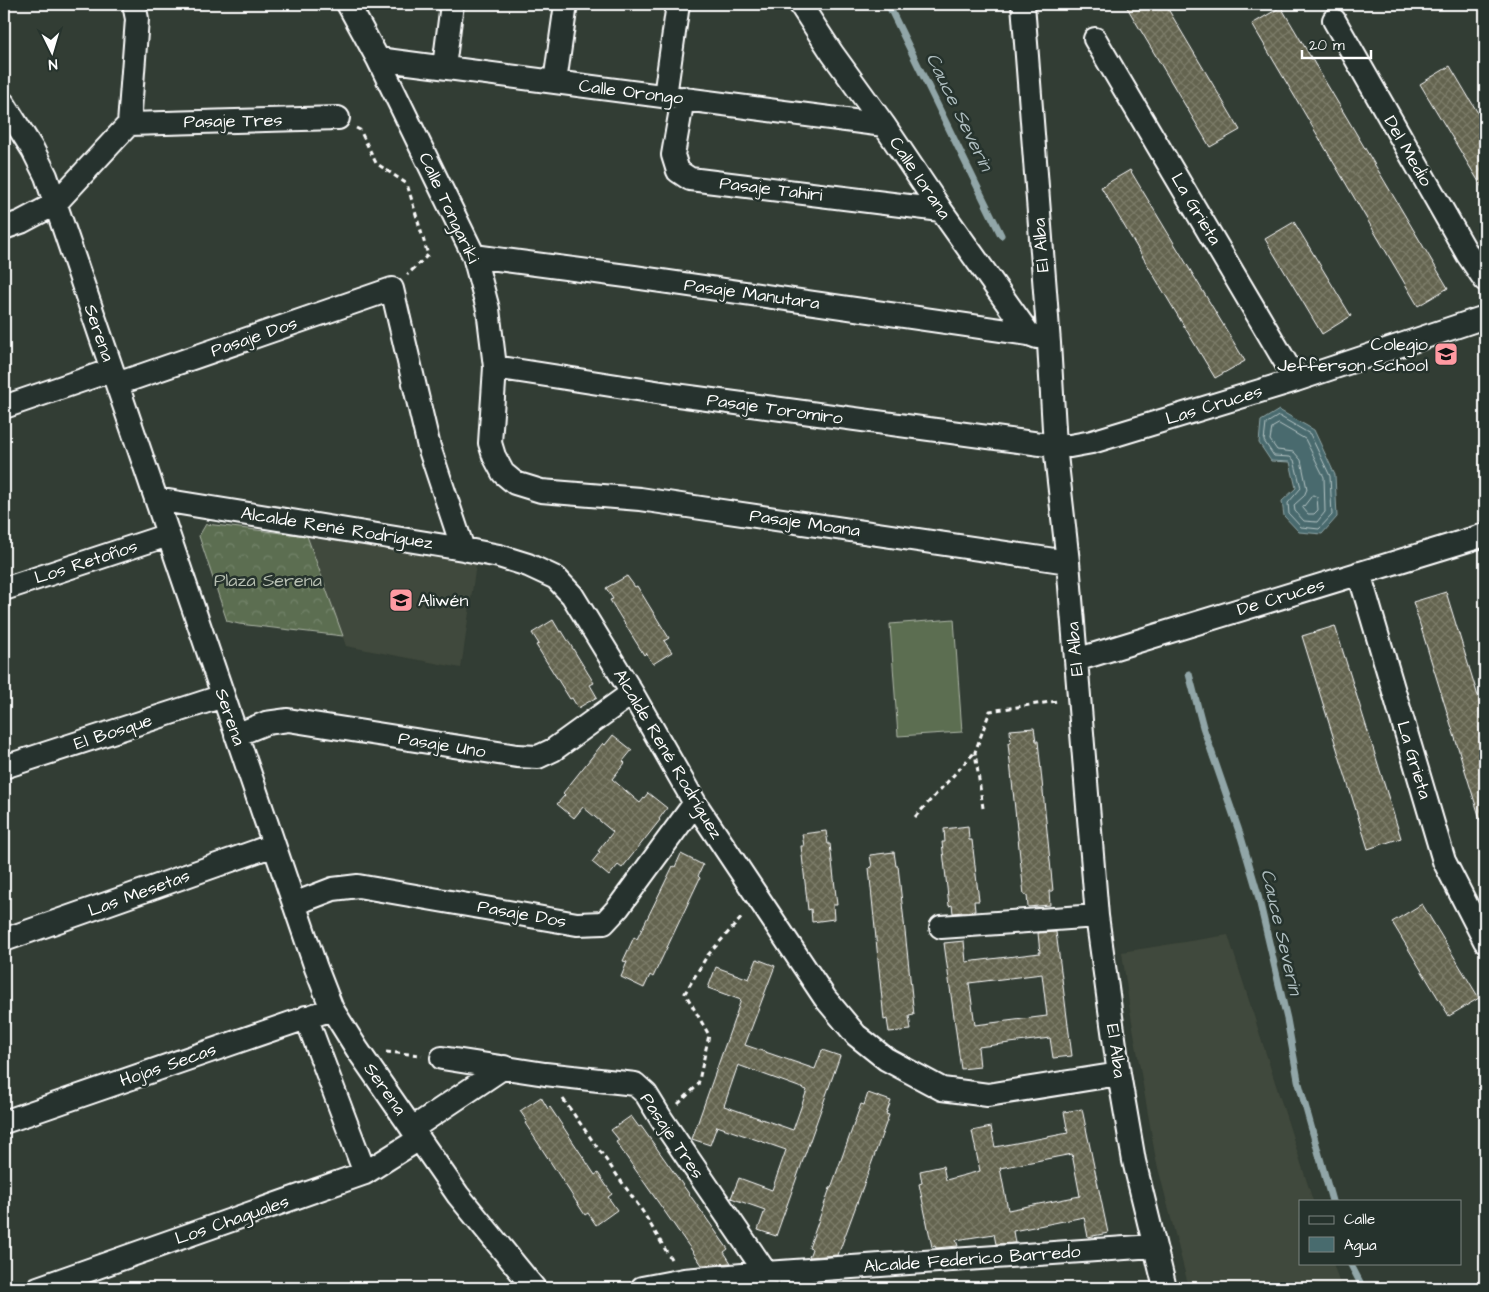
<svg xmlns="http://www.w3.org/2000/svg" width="1489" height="1292" font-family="'Architects Daughter',sans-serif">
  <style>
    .built { fill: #41493c }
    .forest { fill: url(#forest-crowns); stroke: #aeb6a8 }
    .garden { fill: #5c6e51; stroke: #aeb6a8 }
    .water { fill: #486b6e; stroke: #91a6a8 }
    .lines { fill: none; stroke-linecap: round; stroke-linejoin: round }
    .shore { stroke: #b6c4c5; stroke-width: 1 }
    .stream { stroke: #91a6a8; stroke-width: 7 }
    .building { fill: url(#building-cross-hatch); stroke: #fff; fill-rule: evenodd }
    .minor-casing { stroke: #fff; stroke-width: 26 }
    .path { stroke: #fff; stroke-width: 3; stroke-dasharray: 5 4; stroke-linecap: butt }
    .minor { stroke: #26332d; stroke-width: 22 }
    .labels { text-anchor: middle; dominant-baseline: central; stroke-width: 5; stroke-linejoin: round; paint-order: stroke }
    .street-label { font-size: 18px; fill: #fff; stroke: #26332d }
    .poi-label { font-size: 18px; fill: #fff; stroke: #26332d; text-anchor: end }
    .park-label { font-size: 18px; fill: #b6beb1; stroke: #26332d }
    .water-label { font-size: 19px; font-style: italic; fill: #adbcbe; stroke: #26332d }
  </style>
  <defs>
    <pattern id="forest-crowns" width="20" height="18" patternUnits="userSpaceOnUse" patternTransform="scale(1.25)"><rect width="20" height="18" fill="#5c6e51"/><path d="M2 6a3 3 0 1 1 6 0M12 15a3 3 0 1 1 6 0" fill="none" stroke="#74846b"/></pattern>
    <pattern id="building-cross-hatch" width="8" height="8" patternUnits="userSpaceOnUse" patternTransform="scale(1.25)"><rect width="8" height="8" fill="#64644f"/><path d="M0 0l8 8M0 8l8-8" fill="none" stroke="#7b7b69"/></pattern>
  </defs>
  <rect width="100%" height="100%" fill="#323d34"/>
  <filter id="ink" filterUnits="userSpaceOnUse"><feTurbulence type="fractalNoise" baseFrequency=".02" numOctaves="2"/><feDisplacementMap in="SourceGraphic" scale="10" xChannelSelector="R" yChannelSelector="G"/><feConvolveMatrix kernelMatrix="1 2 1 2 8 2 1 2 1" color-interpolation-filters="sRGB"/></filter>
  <g filter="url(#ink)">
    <path class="built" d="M307,536L476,564L461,668L346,646Z
      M1228,935L1313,1201H1300V1263H1333L1341,1288H1189L1156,1160L1129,1004L1122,952Z"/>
    <path class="forest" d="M206,524L307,536L343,636L239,624L227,621L199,536Z"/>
    <path class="garden" d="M954,619L962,732L898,736L890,624Z"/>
    <path class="water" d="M1279,410L1314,430L1335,475L1337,517L1322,534L1299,532L1284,516L1282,501L1296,488L1290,462L1271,461L1259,443L1261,421Z"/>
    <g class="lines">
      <path class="shore" d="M1279,416L1310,434L1330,476L1332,515L1319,529L1301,527L1289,514L1288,503L1301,488L1294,460L1290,457L1274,456L1264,441L1266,424Z
        M1279,424L1305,439L1324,477L1325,512L1317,522L1304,521L1295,511L1294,505L1304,496L1307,489L1301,460L1294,452L1277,450L1270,440L1272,428Z
        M1313,495L1317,497L1318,510L1314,514H1308L1303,508Z"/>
      <path class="stream" d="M888,4L1001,235
        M1189,674L1203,727L1241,837L1257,891L1287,1019L1298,1080L1332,1201
        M1350,1263L1363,1288"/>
    </g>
    <path class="building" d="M1125,4H1165L1240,130L1210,147Z
      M1281,7L1448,288L1418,306L1252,24Z
      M1450,66L1485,125V192L1420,84Z
      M1130,170L1245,361L1215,378L1101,187Z
      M1294,222L1351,316L1322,334L1265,239Z
      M627,576L635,587L637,586L669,638L664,641L672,652L653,664L646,653L644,655L610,600L613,599L606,588Z
      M1446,592L1485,719V821L1481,822L1413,602Z
      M553,620L560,632L562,631L594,683L590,685L597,697L578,708L572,698L570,699L536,645L539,644L532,633Z
      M1335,626L1401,838L1368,849L1302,636Z
      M1034,728L1036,741H1038L1053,891H1049L1050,905L1028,907L1027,895H1024L1008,743H1011L1010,730Z
      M613,735L632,750L623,761L625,763L612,779L640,803L648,793L667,808L659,819L660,820L622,868L618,865L609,876L592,862L600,852L598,851L613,832L583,807L574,818L557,804L565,795L563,793L603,743L605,745Z
      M968,826L969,840H972L979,901H974L975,911L953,913L952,905L949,906L942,842H945L944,829Z
      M826,831L828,844H830L837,905H833L834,919L812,922L811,909L808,910L801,846H804L802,834Z
      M894,852L896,866H898L914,1015L909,1016L911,1030L889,1032L887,1019L884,1020L869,868L872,867L870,855Z
      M681,854L703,865L698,876L700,878L653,977L650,975L644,988L621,977L627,962L623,961L634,937L637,939L673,866L675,867Z
      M1422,904L1479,998L1449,1016L1392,922Z
      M1056,932L1072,1056L1053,1058L1050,1038L978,1047L980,1067L961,1069L944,943L964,941L966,962L1040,953L1038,933ZM1042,974L1047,1016L975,1025L969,983Z
      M757,959L775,966L745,1045L815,1069L822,1050L840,1056L776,1236L758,1230L765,1210L731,1198L739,1178L772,1190L786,1150L717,1126L710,1145L692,1139L741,1000L708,988L716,967L749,979ZM738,1065L807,1090L793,1130L724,1106Z
      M868,1093L891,1101L886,1114L889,1115L868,1173L838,1255L809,1257L812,1249L809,1248L830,1188H831L861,1104L864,1105Z
      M541,1097L548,1109L550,1107L595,1175L598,1173L612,1194L608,1197L617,1210L596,1225L588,1213L585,1215L525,1123L527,1121L520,1111Z
      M1082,1109L1108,1233L1088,1237L1084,1217L1013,1231L1015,1243L996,1244L994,1234L956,1240L958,1246L936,1248L935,1246L932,1247L919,1184L922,1183L920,1171L943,1166L946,1180L980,1171L972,1131L991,1127L995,1147L1032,1140L1068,1133L1064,1112ZM1072,1154L1080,1196L1008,1210L1000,1168Z
      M631,1116L639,1127L641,1126L728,1249L724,1252L731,1263L702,1265L616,1142L619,1140L611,1130Z"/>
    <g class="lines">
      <g class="minor-casing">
        <path id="minor" d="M348,4L378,59L474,256L488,309L495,367L490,443L494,456L503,473L515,483L541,491L640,499L1068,562
          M800,4L832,53L884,125L941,210L1029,334L1037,337
          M1023,4L1049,343L1055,446L1068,562L1097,916L1119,1074L1134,1161L1165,1288
          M1334,20L1468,255L1485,280
          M1095,39L1296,380
          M378,59L884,125
          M444,67L452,4
          M555,82L566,4
          M665,96L678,4
          M683,98L673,155L678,171L690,179L941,210
          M4,104L33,150L46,176L316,968L332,1009L357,1049L458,1195L534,1288
          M129,124L338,118
          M4,228L21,222L55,204L129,124L137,19L134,4
          M474,256L634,277L1029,334
          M495,367L669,394L1055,446H1070L1092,442L1296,380L1485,317
          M117,384L392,289L429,447L463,549
          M4,407L112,370
          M156,499L463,549L499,556L528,565L556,578L572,595L632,693L695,803L825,998L856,1035L886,1059L942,1089L988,1095L1119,1074
          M1359,573L1444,861L1485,941
          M4,589L168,535
          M1076,660L1485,535
          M236,735L266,723L288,720L517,756L538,757L553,750L632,693
          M4,767L223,696
          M294,904L333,889L358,886L577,924L604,923L618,908L695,803
          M941,927L1097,916
          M4,940L274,845
          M306,1017L365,1173
          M442,1058L545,1074L635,1084L646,1094L662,1120L766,1273
          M4,1122L332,1009
          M413,1128L504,1067
          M38,1288L365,1173L419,1139
          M642,1288L684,1280L766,1273L1154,1246"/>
      </g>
      <path class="path" d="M356,128L360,130L376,163L407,184L428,255L407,275
        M983,808L975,752L990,711L1057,701
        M915,817L974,753
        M386,1052L422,1055
        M563,1099L643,1212L671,1259
        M678,1104L698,1085L709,1035L685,993L707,956L743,916"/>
      <use href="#minor" class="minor"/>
    </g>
  </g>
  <defs>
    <g id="school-square" transform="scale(1.25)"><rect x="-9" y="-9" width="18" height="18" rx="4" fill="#ff9aa2" stroke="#26332d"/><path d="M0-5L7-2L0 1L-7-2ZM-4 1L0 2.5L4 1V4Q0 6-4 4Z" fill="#111"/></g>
  </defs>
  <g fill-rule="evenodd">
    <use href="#school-square" x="1446" y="354"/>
    <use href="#school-square" x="401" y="600"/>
  </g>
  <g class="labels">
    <g class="street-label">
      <text transform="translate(631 92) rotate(7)">Calle Orongo</text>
      <text transform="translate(233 121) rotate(-1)">Pasaje Tres</text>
      <text transform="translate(1408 151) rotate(60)">Del Medio</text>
      <text transform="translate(920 178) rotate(56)">Calle Iorana</text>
      <text transform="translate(771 189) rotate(7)">Pasaje Tahiri</text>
      <text transform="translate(449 208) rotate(65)">Calle Tongariki</text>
      <text transform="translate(1196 209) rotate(59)">La Grieta</text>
      <text transform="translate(1041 245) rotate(-94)">El Alba</text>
      <text transform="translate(752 294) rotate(8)">Pasaje Manutara</text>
      <text transform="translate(99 333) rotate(71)">Serena</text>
      <text transform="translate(254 337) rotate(-19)">Pasaje Dos</text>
      <text transform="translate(1214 405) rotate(-17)">Las Cruces</text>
      <text transform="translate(775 409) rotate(8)">Pasaje Toromiro</text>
      <text transform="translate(805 523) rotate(8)">Pasaje Moana</text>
      <text transform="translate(337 528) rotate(9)">Alcalde René Rodríguez</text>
      <text transform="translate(86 562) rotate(-18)">Los Retoños</text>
      <text transform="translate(1281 597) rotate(-17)">De Cruces</text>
      <text transform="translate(1075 649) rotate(-95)">El Alba</text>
      <text transform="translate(230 717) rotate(71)">Serena</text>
      <text transform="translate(113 732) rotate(-18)">El Bosque</text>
      <text transform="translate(442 745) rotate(9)">Pasaje Uno</text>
      <text transform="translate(668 754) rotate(59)">Alcalde René Rodríguez</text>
      <text transform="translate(1414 760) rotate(73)">La Grieta</text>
      <text transform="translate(139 893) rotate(-20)">Las Mesetas</text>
      <text transform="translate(522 914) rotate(10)">Pasaje Dos</text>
      <text transform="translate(1116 1051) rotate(82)">El Alba</text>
      <text transform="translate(168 1065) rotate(-19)">Hojas Secas</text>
      <text transform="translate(385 1089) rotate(55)">Serena</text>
      <text transform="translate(672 1136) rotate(56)">Pasaje Tres</text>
      <text transform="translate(232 1220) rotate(-19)">Los Chaguales</text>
      <text transform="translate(972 1259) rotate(-4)">Alcalde Federico Barredo</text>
    </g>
    <g class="poi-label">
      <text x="1428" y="344">Colegio<tspan x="1428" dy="21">Jefferson School</tspan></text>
      <text x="418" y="600" text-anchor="start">Aliwén</text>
    </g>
    <g class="park-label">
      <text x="268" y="580">Plaza Serena</text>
    </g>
    <g class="water-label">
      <text transform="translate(959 112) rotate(64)">Cauce Severin</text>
      <text transform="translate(1281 932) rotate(77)">Cauce Severin</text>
    </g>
  </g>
  <rect width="1489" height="1292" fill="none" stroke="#26332d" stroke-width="20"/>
  <rect x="10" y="10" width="1469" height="1272" fill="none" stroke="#fff" stroke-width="2" filter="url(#ink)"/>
  <rect x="1299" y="1200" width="162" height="65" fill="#26332d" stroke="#7d8581"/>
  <rect x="1309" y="1216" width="25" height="8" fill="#26332d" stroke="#7d8581"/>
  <text x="1344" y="1224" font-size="15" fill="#ffffff">Calle</text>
  <rect x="1309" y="1237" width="25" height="15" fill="#486b6e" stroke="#7d8581"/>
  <text x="1344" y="1250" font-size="15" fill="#ffffff">Agua</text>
  <g transform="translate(52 52) rotate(175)" stroke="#26332d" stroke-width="4" paint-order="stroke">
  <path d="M0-4L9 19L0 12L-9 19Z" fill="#ffffff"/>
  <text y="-8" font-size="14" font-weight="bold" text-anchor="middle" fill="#ffffff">N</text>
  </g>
  <path d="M1302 50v8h69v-8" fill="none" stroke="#ffffff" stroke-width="2.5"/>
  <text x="1309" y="50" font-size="15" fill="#ffffff" stroke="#26332d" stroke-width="4" paint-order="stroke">20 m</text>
</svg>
